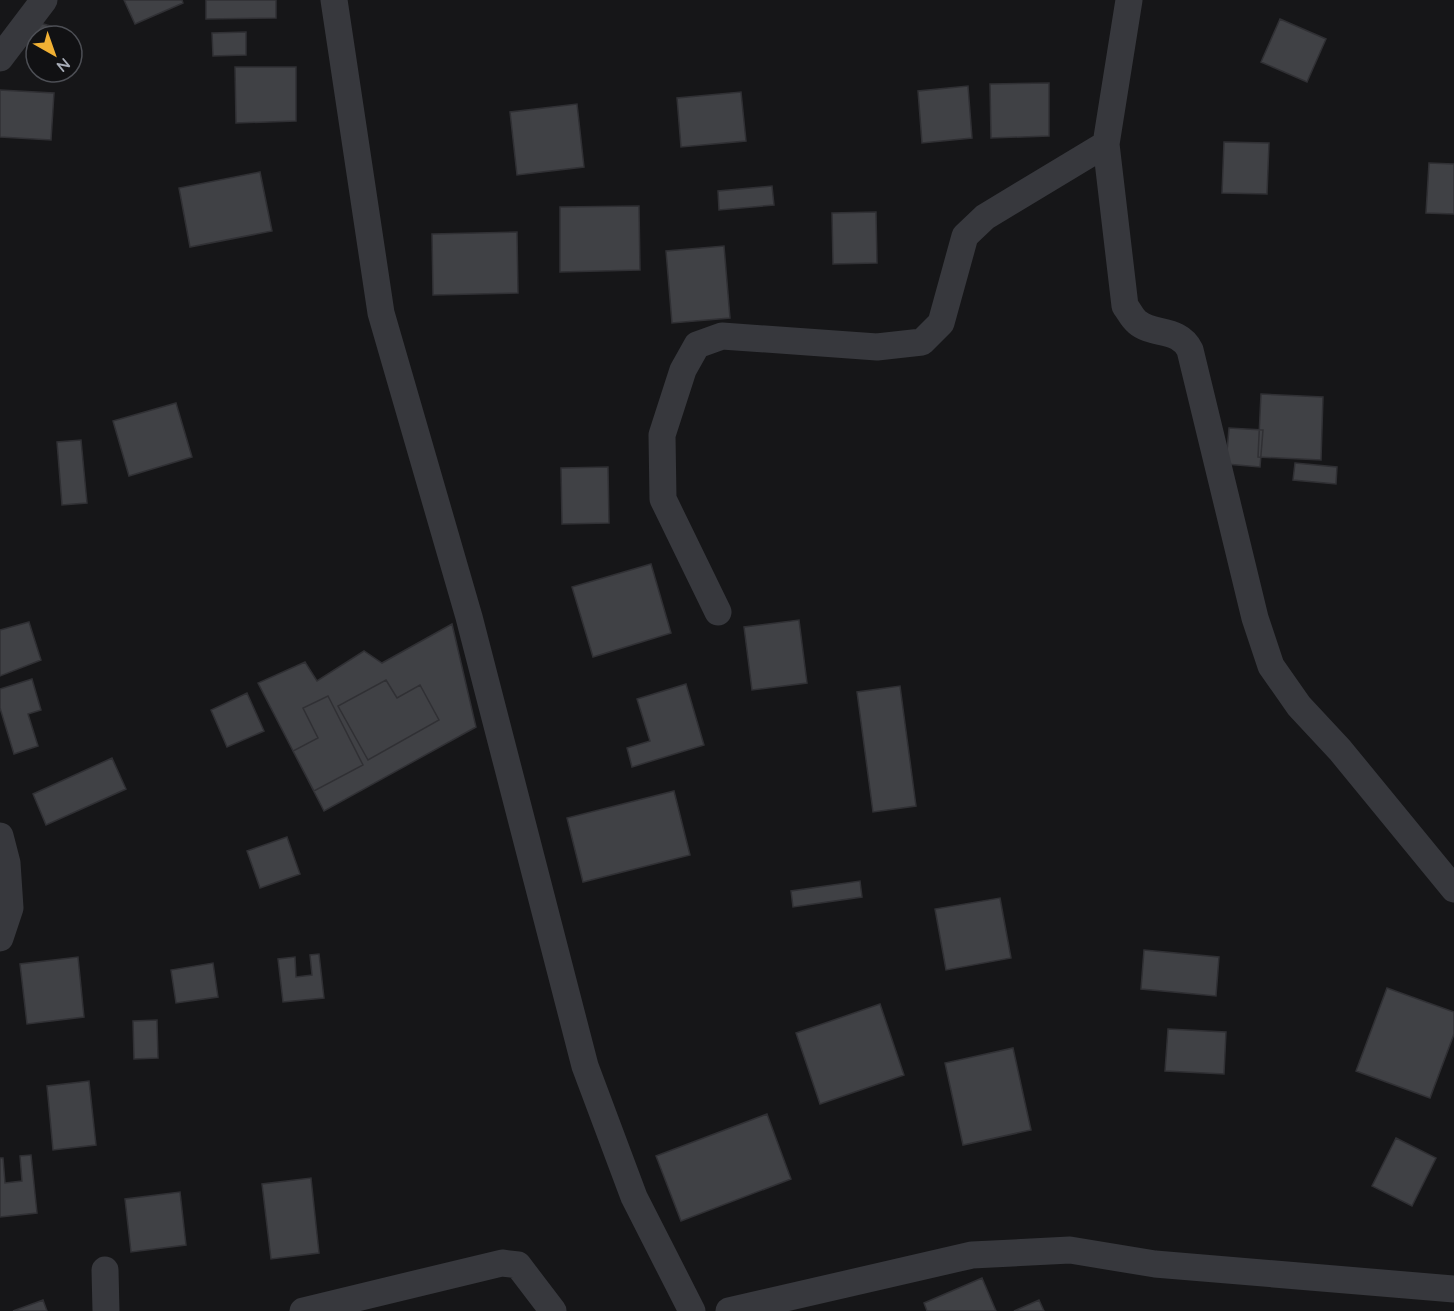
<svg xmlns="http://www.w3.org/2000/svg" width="1454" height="1311" font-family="Quicksand,sans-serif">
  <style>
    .building { fill: #404145; stroke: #303034; stroke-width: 1.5 }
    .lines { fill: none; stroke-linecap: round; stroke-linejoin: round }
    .street { stroke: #37383d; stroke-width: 27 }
  </style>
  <rect width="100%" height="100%" fill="#161618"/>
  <path class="building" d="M124,0H182L183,3L135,24Z
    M206,0H276V18L206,19Z
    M1280,19L1326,39L1307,82L1261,62Z
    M40,23L68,31V36H36V51L28,49Z
    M246,32V55L213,56L212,33Z
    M235,67H296V121L236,123Z
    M1049,83V136L991,138L990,84Z
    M968,86L972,138L922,143L918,91Z
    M0,90L54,93L51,140L0,137Z
    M741,92L746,141L681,147L677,98Z
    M577,104L584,167L517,175L510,112Z
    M1224,142L1269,143L1267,194L1222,193Z
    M1429,163L1454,164V214L1426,213Z
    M260,172L272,231L190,247L179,188Z
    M772,186L774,205L719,210L718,191Z
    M639,206L640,270L560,272V207Z
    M876,212L877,263L833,264L832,213Z
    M517,232L518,293L433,295L432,234Z
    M724,246L730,318L672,323L666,251Z
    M1261,394L1323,397L1321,460L1258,457Z
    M176,403L192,457L129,476L113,421Z
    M1229,428L1263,430L1260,467L1226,464Z
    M81,440L87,503L62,505L57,442Z
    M1295,463L1337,467L1336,484L1293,480Z
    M608,467L609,523L562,524L561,468Z
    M651,564L671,633L593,657L572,587Z
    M799,620L807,683L752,690L744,627Z
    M29,622L41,660L0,676V630Z
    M452,624L476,727L324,811L258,683L305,662L317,681L364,651L382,663Z
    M32,679L41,710L28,714L38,746L14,754L0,708V689Z
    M386,680L397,698L420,685L439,720L368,760L338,706Z
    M686,684L704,745L632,767L627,748L650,741L637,699Z
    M900,686L916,806L873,812L857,692Z
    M247,693L264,731L227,747L211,710Z
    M328,696L363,765L314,791L293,751L318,738L303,708Z
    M112,758L126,789L46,825L33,794Z
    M674,791L690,855L583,882L567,818Z
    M287,837L300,874L260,888L247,851Z
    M860,881L862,897L793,907L791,891Z
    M1000,898L1011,958L946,970L935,909Z
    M1144,950L1219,957L1216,996L1141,989Z
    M319,954L324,998L283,1002L278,959L295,957L296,977L312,975L310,955Z
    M78,957L84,1017L27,1024L20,964Z
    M213,963L218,997L176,1003L171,970Z
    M1387,988L1454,1012V1034L1430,1098L1356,1071Z
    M880,1004L904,1075L820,1104L796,1033Z
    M157,1020L158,1058L134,1059L133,1021Z
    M1168,1029L1226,1032L1224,1074L1165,1071Z
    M1013,1048L1031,1130L963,1145L945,1063Z
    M89,1081L96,1145L53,1150L47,1086Z
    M767,1114L791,1179L681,1221L656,1156Z
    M1396,1138L1436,1158L1412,1206L1372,1186Z
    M31,1155L37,1213L0,1217V1158H3L5,1183L22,1181L20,1156Z
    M311,1178L319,1253L271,1259L262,1184Z
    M180,1192L186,1245L131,1252L125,1199Z
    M982,1278L996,1311H927L924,1303Z
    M43,1300L47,1311H13Z
    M1039,1300L1044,1311H1014Z"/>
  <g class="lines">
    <path class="street" d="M334,0L381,313L469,617L585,1066L634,1197L692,1311
      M0,58L44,0
      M1106,144L1125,306C1129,311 1132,318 1137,322C1153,336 1179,327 1190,350L1255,618L1271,666L1299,706L1340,750L1454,889
      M718,612L663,499L662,435L683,370L697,345L722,336L877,347L922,342L941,323L965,236L985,217L1106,144L1129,0
      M0,836L7,863L10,908L0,938
      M105,1270L106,1311
      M303,1311L502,1263L518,1265L553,1311
      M729,1311L972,1255L1070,1250L1155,1264L1454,1289"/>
  </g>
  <g transform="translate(54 54) rotate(140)"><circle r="28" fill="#111113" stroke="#4d4f55" stroke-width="1.5"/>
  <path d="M0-4.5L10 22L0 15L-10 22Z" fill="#f2b134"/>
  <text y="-9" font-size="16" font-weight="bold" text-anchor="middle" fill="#a8adb8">N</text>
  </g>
</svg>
